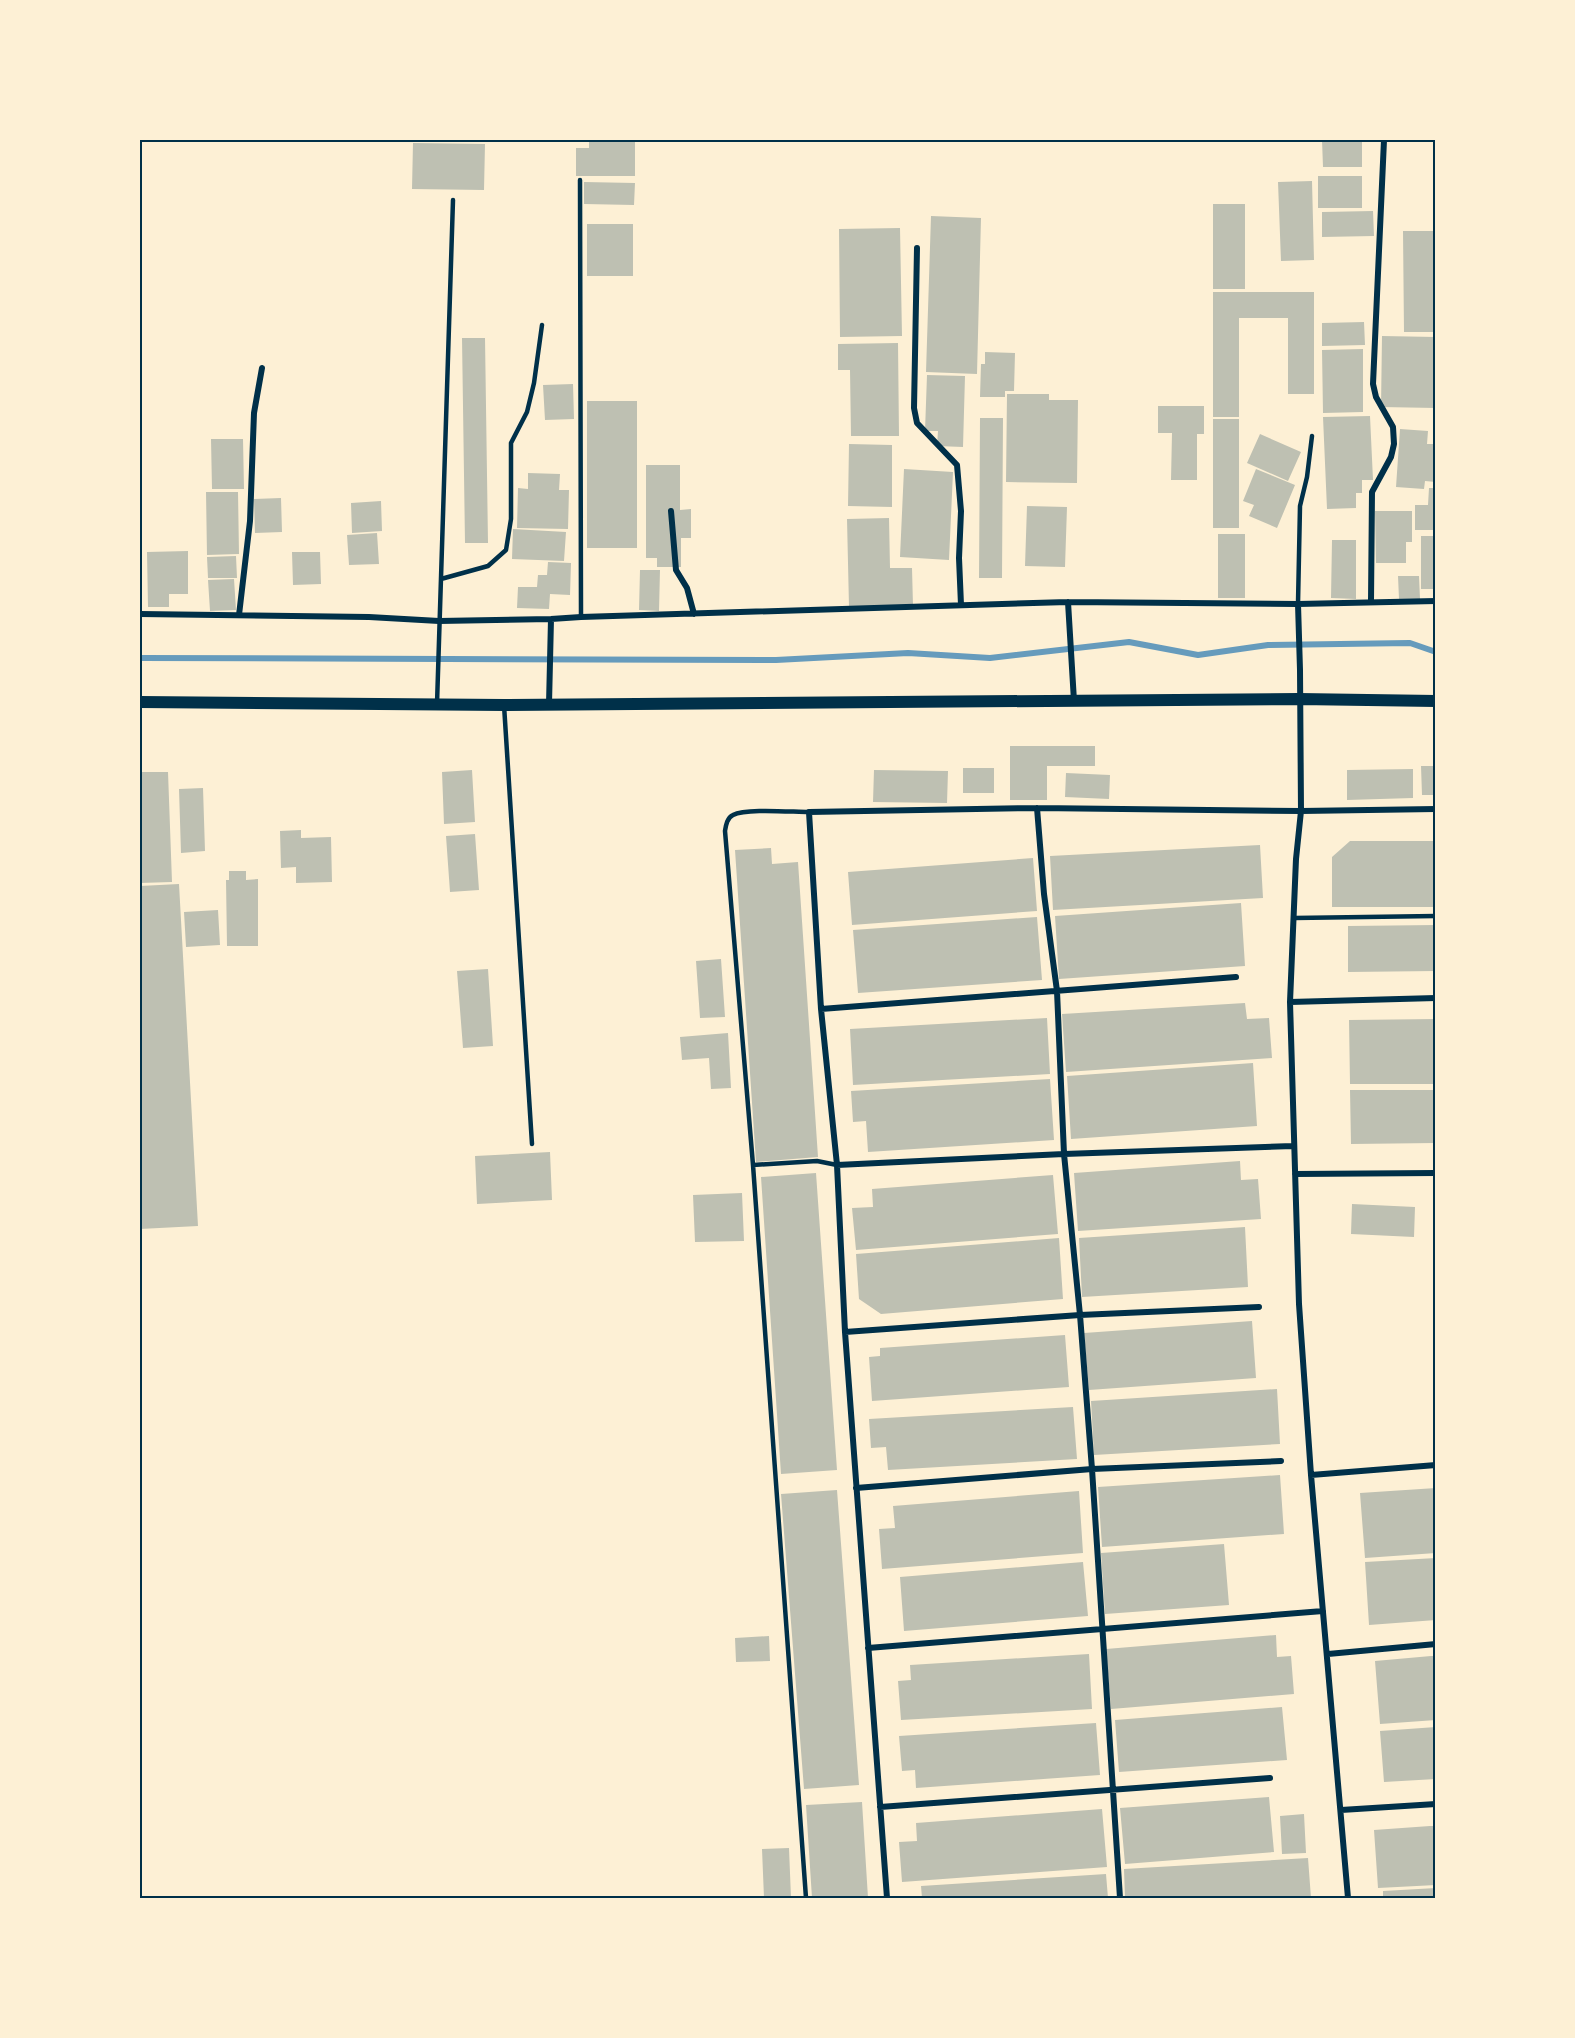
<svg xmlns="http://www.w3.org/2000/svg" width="1575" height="2038" font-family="Figtree,sans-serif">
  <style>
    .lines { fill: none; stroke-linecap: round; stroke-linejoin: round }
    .stream { stroke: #669bbc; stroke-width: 6 }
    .building { fill: #bec0b2 }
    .service { stroke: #003049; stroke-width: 4.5 }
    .minor { stroke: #003049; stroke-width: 6 }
    .secondary { stroke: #003049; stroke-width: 12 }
    .neatline { fill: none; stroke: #003049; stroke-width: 2 }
  </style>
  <rect width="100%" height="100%" fill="#fdf0d5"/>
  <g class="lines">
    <path class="stream" d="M140,658L776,660L908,653L990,658L1129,642L1198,655L1268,645L1410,643L1436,652"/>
  </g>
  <path class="building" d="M589,140H635V176H576V148H589Z
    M1322,140H1362V167H1323Z
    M413,143L485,144L484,190L412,189Z
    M1318,176H1362V208H1318Z
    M1312,181L1314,260L1281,261L1278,182Z
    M584,182L635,183L634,205L584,204Z
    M1213,204H1245V289H1213Z
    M1373,211L1374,236L1322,237V212Z
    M931,216L981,218L977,374L926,372Z
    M587,224H633V276H587Z
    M900,228L902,336L840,337L839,229Z
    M1403,231H1436V332H1404Z
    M1213,292H1314V394H1288V318H1239V417H1213Z
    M1364,322L1365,345L1322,346V323Z
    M1382,336L1436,337V408L1381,407Z
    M462,338H485L488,543H465Z
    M898,343L899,436H851L850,370H838V344Z
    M1363,349V412L1323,413L1322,350Z
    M985,352L1015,353L1014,391H1005V397H980L981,364H985Z
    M927,375L965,376L963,447L937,446L938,431H925Z
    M573,384L574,419L545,420L543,385Z
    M1007,394H1049V400H1078L1077,483L1006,482Z
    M587,401H637V548H587Z
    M1158,406H1204V434H1197V480H1171L1172,433H1158Z
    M1370,416L1373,480H1362V493H1356V508L1327,509L1323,417Z
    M980,418H1003L1002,578H979Z
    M1213,419H1239V528H1213Z
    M1400,429L1428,431L1427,444H1436V482L1425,481L1424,489L1396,487Z
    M1260,434L1301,452L1288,481L1247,463Z
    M211,439H243L244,489H212Z
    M849,444L892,445V507L848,506Z
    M646,465H680V510L691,509V538H681V567H657V558H646Z
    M904,469L953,472L949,560L900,557Z
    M1256,469L1295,485L1277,528L1249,516L1254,505L1243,501Z
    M528,473L560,474L559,490H569L568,529L517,528L518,488L528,489Z
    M1429,488H1436V530H1415V505H1428Z
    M206,492H238L239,554L207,555Z
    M281,498L282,532L255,533L254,499Z
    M381,501L382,531L352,533L351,503Z
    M1027,506L1067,507L1065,567L1025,566Z
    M1375,511H1412V542H1406V563H1376Z
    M889,518L890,568H912L913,606L849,607L847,519Z
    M513,529L566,532L564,561L512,559Z
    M377,533L379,564L349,565L347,535Z
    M1218,534H1245V598H1218Z
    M1421,536H1436V589H1421Z
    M1332,540H1356V599L1331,598Z
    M188,551V594H169V607H148L147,552Z
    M292,552H320L321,584L293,585Z
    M236,556L237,578H208L207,557Z
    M548,562L571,563L570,595L550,594L549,609L517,608L518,587H537L538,575H547Z
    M640,570H660L659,611L639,610Z
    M1398,576H1419L1420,599H1399Z
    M234,579L236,610L210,611L208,580Z
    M1010,746H1095V766H1047V800H1010Z
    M1421,766H1436V795H1422Z
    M963,768H994V793H963Z
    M1413,769V798L1347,800V770Z
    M472,770L475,822L444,824L442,772Z
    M874,770L948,771L947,803L873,802Z
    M140,772H168L172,882L140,883Z
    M1066,773L1110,775L1109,799L1065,797Z
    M203,788L205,851L181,853L179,789Z
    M301,830V838L331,837L332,882L296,883V867L281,868L280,831Z
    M475,834L479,890L450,892L446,836Z
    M1350,841H1436V907H1332V857Z
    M1260,845L1263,898L1053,910L1050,856Z
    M771,848L772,864L798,862L818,1157L756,1162L735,850Z
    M1033,858L1037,911L852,925L848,872Z
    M229,871H246V880L258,879V946H227L226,880H229Z
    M179,884L198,1226L140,1229V886Z
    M1241,903L1245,966L1059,979L1055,916Z
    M218,910L220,945L186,947L184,912Z
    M1037,917L1042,980L858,993L853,930Z
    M1436,925V971L1348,972V926Z
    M721,959L725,1017L700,1018L696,961Z
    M488,969L493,1046L463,1048L457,971Z
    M1245,1003L1247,1019L1269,1018L1272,1058L1066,1072L1062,1014Z
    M1047,1018L1050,1074L853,1085L850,1029Z
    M1436,1019V1084H1350L1349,1020Z
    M728,1033L731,1088L711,1089L709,1058L682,1060L680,1037Z
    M1253,1063L1257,1126L1071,1139L1067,1076Z
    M1050,1079L1054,1140L868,1152L866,1121L853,1122L851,1091Z
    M1350,1090H1436V1143L1351,1144Z
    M550,1152L552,1200L477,1204L475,1156Z
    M1240,1161L1241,1180L1258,1179L1261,1219L1078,1231L1074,1173Z
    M816,1173L837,1470L781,1474L761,1177Z
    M1053,1175L1058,1234L856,1250L852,1208L873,1207L872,1189Z
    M742,1193L744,1241L695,1242L693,1195Z
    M1352,1204L1415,1207L1414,1237L1351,1234Z
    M1245,1227L1248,1287L1082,1297L1079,1238Z
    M1059,1238L1063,1299L881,1314L859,1299L856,1254Z
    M1252,1321L1256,1378L1089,1390L1084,1333Z
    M1065,1335L1069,1387L872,1401L869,1357L880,1356V1348Z
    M1277,1389L1280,1444L1094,1455L1091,1401Z
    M1073,1407L1077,1459L888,1470L886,1447L871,1448L869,1419Z
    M1280,1475L1284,1534L1102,1547L1098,1487Z
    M1436,1488V1553L1365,1558L1360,1493Z
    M837,1490L859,1785L804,1789L781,1494Z
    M1079,1491L1083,1553L882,1569L879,1529L895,1528L893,1506Z
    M1224,1544L1229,1605L1105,1614L1101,1553Z
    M1436,1558V1620L1369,1625L1365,1562Z
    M1083,1562L1088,1616L904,1631L900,1577Z
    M1276,1635L1277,1657L1291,1656L1294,1694L1111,1709L1106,1649Z
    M769,1636L770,1661L736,1662L735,1638Z
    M1089,1654L1092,1709L901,1720L898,1681L911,1680L910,1665Z
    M1431,1656H1436V1720L1380,1724L1375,1661Z
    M1282,1707L1287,1760L1119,1772L1115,1720Z
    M1096,1723L1100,1775L916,1788L915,1770L902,1771L899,1736Z
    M1436,1727V1779L1384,1782L1380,1731Z
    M1269,1797L1274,1852L1125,1864L1120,1808Z
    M862,1802L868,1898H812L806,1805Z
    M1102,1809L1107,1867L902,1882L899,1842L917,1841L916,1823Z
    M1304,1814L1306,1853L1282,1854L1280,1816Z
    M1430,1826H1436V1885L1378,1888L1374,1830Z
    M789,1848L791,1898H764L762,1849Z
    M1308,1858L1311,1898H1125L1124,1869Z
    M1106,1874L1108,1898H922L921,1886Z
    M1436,1888V1898H1383V1891Z"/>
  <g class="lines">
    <path class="service" d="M580,180L581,617
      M441,579L488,566L506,550L511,519V443L527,412L534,383L542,325
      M1298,604L1300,506L1307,477L1312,436
      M437,704L453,200
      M504,705L532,1144
      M1294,918L1436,916
      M753,1165L817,1161L837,1165
      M806,1898L753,1165L725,831C726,825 727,818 733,815C746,808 792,812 809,812"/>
    <path class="minor" d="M917,248L914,408L917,423L957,465L961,511L959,558L961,605
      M671,511L676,570L687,588L694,614
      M1068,602L1074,701
      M1371,602L1372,492L1391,457L1394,444L1393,427L1376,397L1373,384L1384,140
      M1298,604L1300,670L1301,811L1296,859L1290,1002L1299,1304L1311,1475L1348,1898
      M140,614L369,617L439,621L551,619L581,617L1068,602L1298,604L1436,601
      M239,615L250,521L254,413L262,368
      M549,704L551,619
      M1037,808L1044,894L1057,991L1064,1154L1080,1315L1092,1469L1120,1898
      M1290,1002L1436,998
      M821,1009L1236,977
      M837,1165L1064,1154L1293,1146
      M1295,1174L1436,1173
      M845,1332L1080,1315L1259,1307
      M1311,1475L1436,1465
      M856,1488L1092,1469L1281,1461
      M868,1648L1323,1611
      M1328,1654L1436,1644
      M880,1807L1270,1778
      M1341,1810L1436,1804
      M887,1898L845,1332L837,1165L821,1009L809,812L1037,808L1301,811L1436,809"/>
    <path class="secondary" d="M140,702L504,705L1299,699L1436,701"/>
  </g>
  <rect width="1575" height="2038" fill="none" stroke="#fdf0d5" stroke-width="282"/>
  <rect x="141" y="141" width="1293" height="1756" class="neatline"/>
</svg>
